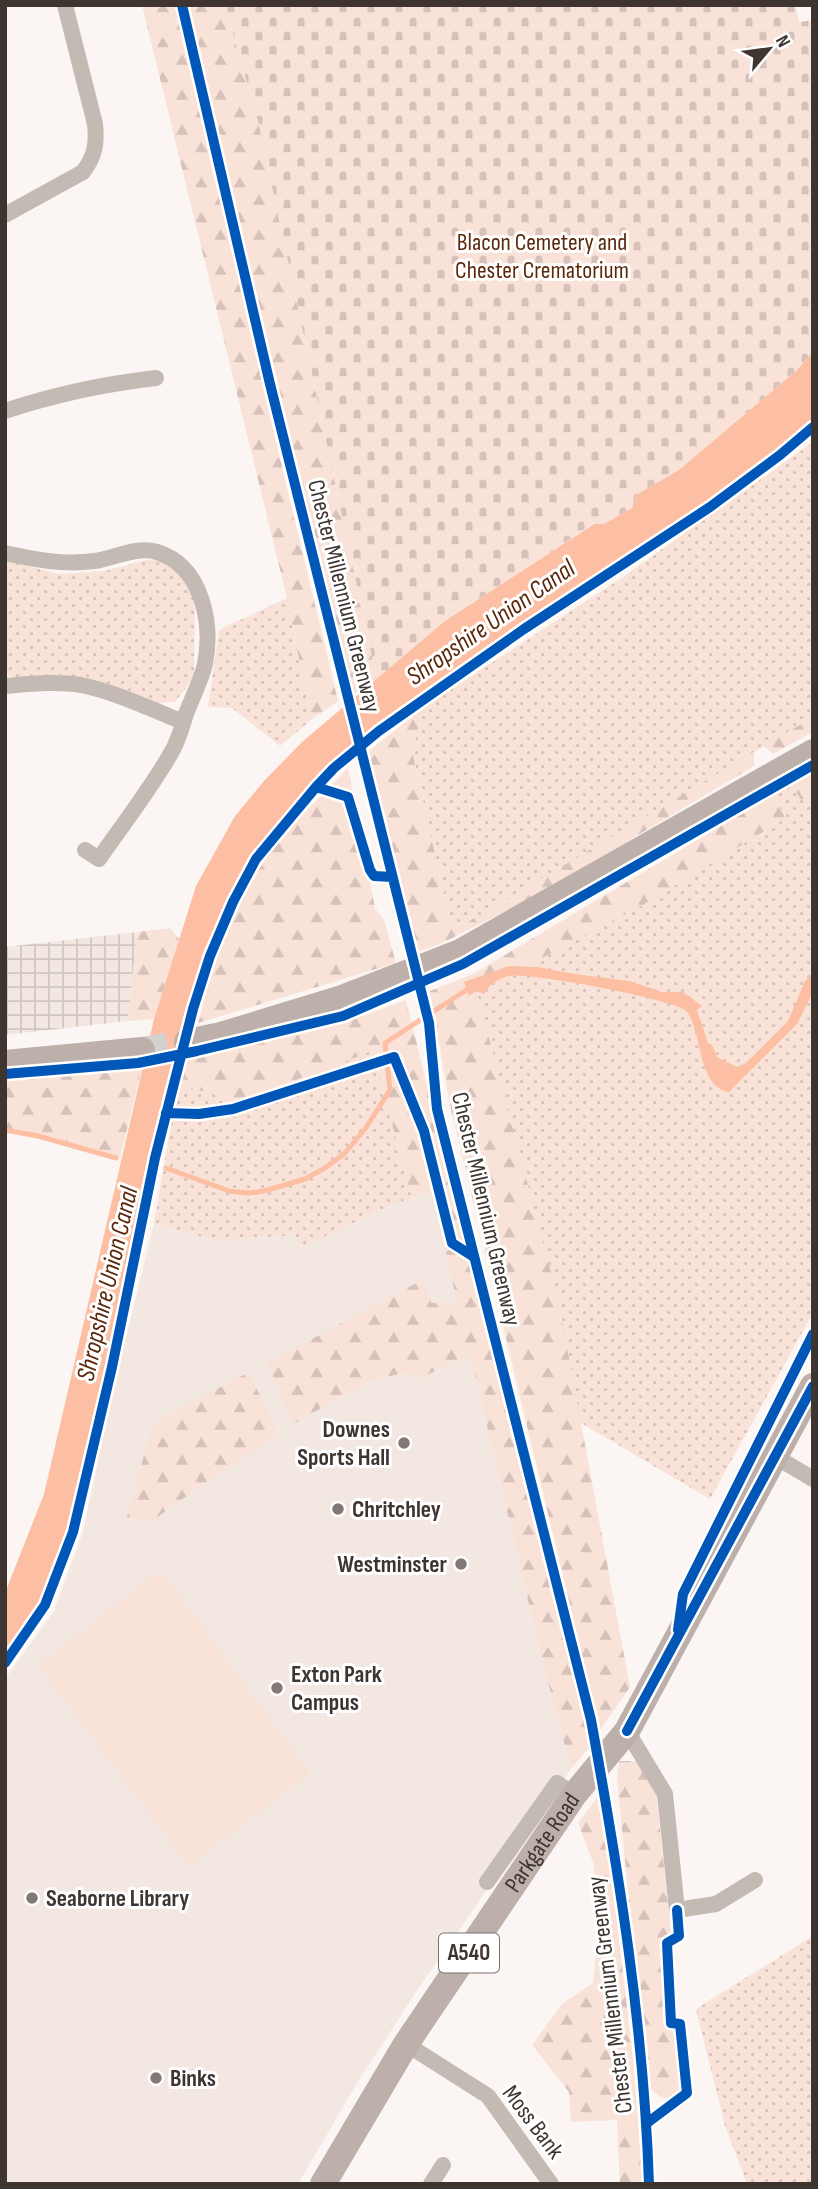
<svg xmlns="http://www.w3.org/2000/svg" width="818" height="2189" font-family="'Sofia Sans Condensed',sans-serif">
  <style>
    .built { fill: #f3e7e2 }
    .industrial { fill: url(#industrial-grid) }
    .grass { fill: url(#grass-dots) }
    .forest { fill: url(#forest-firs) }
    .cemetery { fill: url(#cemetery-stones) }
    .garden { fill: #f9e2d8 }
    .water { fill: #fdbfa4 }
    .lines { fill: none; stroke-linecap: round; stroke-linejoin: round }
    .stream { stroke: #fdbfa4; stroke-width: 5 }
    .primary-tunnel { stroke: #d5cfcd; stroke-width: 26; stroke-dasharray: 26 13; stroke-linecap: butt }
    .minor { stroke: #c4bab4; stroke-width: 16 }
    .primary { stroke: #bdb0aa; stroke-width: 26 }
    .cycleway-casing { stroke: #fff; stroke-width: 15 }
    .cycleway { stroke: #0057b8; stroke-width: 10 }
    .poi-dot { fill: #807975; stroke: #fff; stroke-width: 2.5 }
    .labels { text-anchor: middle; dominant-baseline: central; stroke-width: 6; stroke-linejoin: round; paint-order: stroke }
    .shield { fill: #fff; stroke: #78726f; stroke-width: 2 }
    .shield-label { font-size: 23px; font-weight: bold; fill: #3e3531 }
    .park-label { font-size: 24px; fill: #5c270a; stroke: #fff }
    .street-label { font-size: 24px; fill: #3e3531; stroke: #fff }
    .poi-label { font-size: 24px; font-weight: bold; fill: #3e3531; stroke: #fff; text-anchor: start }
    .water-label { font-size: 26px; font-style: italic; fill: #5b2609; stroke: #fff }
  </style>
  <defs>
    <pattern id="industrial-grid" width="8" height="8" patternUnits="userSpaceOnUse" patternTransform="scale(1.75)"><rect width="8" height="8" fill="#f3e7e2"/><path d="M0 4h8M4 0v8" fill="none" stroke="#d1c7c2"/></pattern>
    <pattern id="grass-dots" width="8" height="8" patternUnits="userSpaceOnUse" patternTransform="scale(1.75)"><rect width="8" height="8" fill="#f9e2d8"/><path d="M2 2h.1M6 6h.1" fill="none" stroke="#d6c2ba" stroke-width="1.8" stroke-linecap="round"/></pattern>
    <pattern id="forest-firs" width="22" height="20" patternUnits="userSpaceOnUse" patternTransform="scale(1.75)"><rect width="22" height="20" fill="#f9e2d8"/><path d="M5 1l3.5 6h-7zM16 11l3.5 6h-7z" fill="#d6c2ba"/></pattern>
    <pattern id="cemetery-stones" width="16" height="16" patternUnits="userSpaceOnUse" patternTransform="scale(1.75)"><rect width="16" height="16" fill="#f9e2d8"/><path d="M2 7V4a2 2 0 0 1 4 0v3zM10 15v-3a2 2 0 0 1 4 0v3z" fill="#d6c2ba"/></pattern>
  </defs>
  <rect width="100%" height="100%" fill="#fbf6f4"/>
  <path class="built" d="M432,1192L541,1656L571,1769L416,1992L356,2085L298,2184H5V1679L54,1611L83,1532L111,1400L154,1223L216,1241L295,1235Z"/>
  <path class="industrial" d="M137,932L128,1021L5,1035V947Z"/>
  <path class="grass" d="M813,442V717L460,928L449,916L412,751L424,707L623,577Z
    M5,560L59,574L104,571L146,560L167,561L192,589L195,612L194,677L175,702L158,703L98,681L54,675L23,680L8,676L5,669Z
    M287,598L311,720L280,746L232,708L208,707L219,630Z
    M792,785L801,800L813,793V1313L710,1499L581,1423L477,992L786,817L773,795Z
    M372,1050L412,1198L387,1207L302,1247L295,1235L216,1241L154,1223L178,1085L241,1101Z
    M813,1936V2184H747L725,2126L696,2009Z"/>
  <path class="forest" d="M142,5H177L267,404L338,701L311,720L287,598Z
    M188,5H225L259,125L377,680L352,695Z
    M424,707L412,751L449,916L460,927L754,752V766L534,897L438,945L416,952L368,752Z
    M813,717V732L773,754L764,746Z
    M348,768L375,908L384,920L396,963L198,1023C214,960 236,894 278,843C299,816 325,793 348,768Z
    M813,772V793L801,800L792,785Z
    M773,795L786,818L641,906L477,992L558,1299L630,1687L600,1730L450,1105L430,991L473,974Z
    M170,928L180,940L154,1019L128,1021L137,932Z
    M406,1000L591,1745L571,1769L541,1656L470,1354L415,1381L407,1372L370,1381L293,1424L267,1363L424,1279L431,1303L457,1301L432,1192L412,1198L372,1051L241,1101L178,1085L184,1062L366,1015Z
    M143,1064L120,1158L38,1136L5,1130V1076Z
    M249,1372L278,1434L168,1509L150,1523L127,1517L153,1423Z
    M619,1761H638L656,1792L671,1931L662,1940L668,2028L677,2031L681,2086L672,2098H662L647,2086L617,1778Z
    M600,1794L606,1828L633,2059L643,2184H620L617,2120L571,2122L569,2092L532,2045L563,2003L593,1983L597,1943L594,1865L578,1823Z"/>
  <path class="cemetery" d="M225,5H795L799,22L813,20V352L796,371L679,470L636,495L632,508L604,524H593L445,621L377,680L259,125Z"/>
  <path class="garden" d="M161,1570L310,1773L189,1866L38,1665Z"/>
  <path class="water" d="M813,352V422L806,430L717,497L519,627L364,734L333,762L269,840L223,910L191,1010L153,1166L84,1485L38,1609L5,1657V1593L44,1494L154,1019L196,886L235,816L264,781L302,742L445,621L594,524H604L632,508L636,495L679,470L796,371Z
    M509,966L537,967L575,974L629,981L662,992H683L702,1006L697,1010L708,1043L712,1045L717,1057L737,1067L746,1063L788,1021L805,981L813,974V992L797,1024L729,1092C697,1087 703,1031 686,1011C677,1000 526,971 509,976C498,979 488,985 484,994L476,991L469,996L464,982Z"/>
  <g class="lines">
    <path class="stream" d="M5,1130L38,1136L116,1158
      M166,1168L229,1191L248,1193L264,1191L305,1179L325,1168L344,1154L365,1129L390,1090L385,1043L471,987"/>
    <path class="primary-tunnel" d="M142,1050L187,1042"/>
    <path class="minor" d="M5,215L83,172C95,156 97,144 95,124L65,5
      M5,411C56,394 103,384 156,378
      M5,553C36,560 63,565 95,561C115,558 136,546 157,552C202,566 213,623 205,664C201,681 192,698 186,714C182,727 178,742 171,753C150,790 123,824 99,859L85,850
      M5,686C30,684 56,681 81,685C116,692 150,709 183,722
      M776,1457L813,1479
      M627,1731L665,1794L677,1910L716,1904L755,1880
      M487,1882L557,1783L574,1795
      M406,2044L488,2096L551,2184
      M431,2184L443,2165"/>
    <g class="primary">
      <path d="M187,1042L221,1035L339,999L460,952L813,752"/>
      <path d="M5,1063L142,1050"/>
      <path id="s1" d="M323,2184L406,2044L574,1795L627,1731L813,1386"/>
    </g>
    <g class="cycleway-casing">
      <path id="cycleway" d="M182,5L270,384L429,1023L437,1109L591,1720C619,1873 644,2028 649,2184
        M316,787L348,797L370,870L374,876L392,877
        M5,1074L138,1063L197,1051L343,1016L463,964L813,765
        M166,1113L199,1114L233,1109L394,1057L424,1131L452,1243L474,1257
        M678,1630L683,1594L813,1334
        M5,1663L45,1605L73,1532L112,1367L155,1158L193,1009L210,956L233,902L256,859L316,787L334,768L379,731L524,629L710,507L780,455L813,427
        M627,1731L813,1386
        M647,2123L687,2093L680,2024L671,2023L667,1943L679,1936L677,1910"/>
    </g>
    <use href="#cycleway" class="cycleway"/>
  </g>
  <g class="poi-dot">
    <circle cx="404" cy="1443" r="7"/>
    <circle cx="338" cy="1509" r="7"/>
    <circle cx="461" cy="1564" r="7"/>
    <circle cx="277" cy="1688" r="7"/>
    <circle cx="32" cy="1898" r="7"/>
    <circle cx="156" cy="2078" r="7"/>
  </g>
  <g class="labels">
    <rect class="shield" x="439" y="1933.5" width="60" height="39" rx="5"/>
    <g class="shield-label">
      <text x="469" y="1953">A540</text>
    </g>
    <g class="park-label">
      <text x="542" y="242">Blacon Cemetery and<tspan x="542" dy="28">Chester Crematorium</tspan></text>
    </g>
    <g class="street-label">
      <text transform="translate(344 596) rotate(76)">Chester Millennium Greenway</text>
      <text transform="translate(486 1209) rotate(77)">Chester Millennium Greenway</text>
      <text stroke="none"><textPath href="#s1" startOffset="406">Parkgate Road</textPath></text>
      <text transform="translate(610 1995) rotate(-97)">Chester Millennium Greenway</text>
      <text transform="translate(533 2122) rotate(53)">Moss Bank</text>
    </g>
    <g class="poi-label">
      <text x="390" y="1429" text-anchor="end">Downes<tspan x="390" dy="28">Sports Hall</tspan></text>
      <text x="352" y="1509">Chritchley</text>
      <text x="447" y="1564" text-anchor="end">Westminster</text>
      <text x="291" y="1674">Exton Park<tspan x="291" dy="28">Campus</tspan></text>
      <text x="46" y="1898">Seaborne Library</text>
      <text x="170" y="2078">Binks</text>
    </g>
    <g class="water-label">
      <text transform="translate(491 623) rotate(-35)">Shropshire Union Canal</text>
      <text transform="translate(108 1284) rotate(-77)">Shropshire Union Canal</text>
    </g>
  </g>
  <rect width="818" height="2189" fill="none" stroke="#3e3531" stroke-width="14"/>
  <g transform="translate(769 49) rotate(61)" stroke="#ffffff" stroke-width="5" paint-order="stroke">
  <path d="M0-5L12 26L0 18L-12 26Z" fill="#3e3531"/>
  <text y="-10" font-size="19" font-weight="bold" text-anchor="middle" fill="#3e3531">N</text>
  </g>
</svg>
